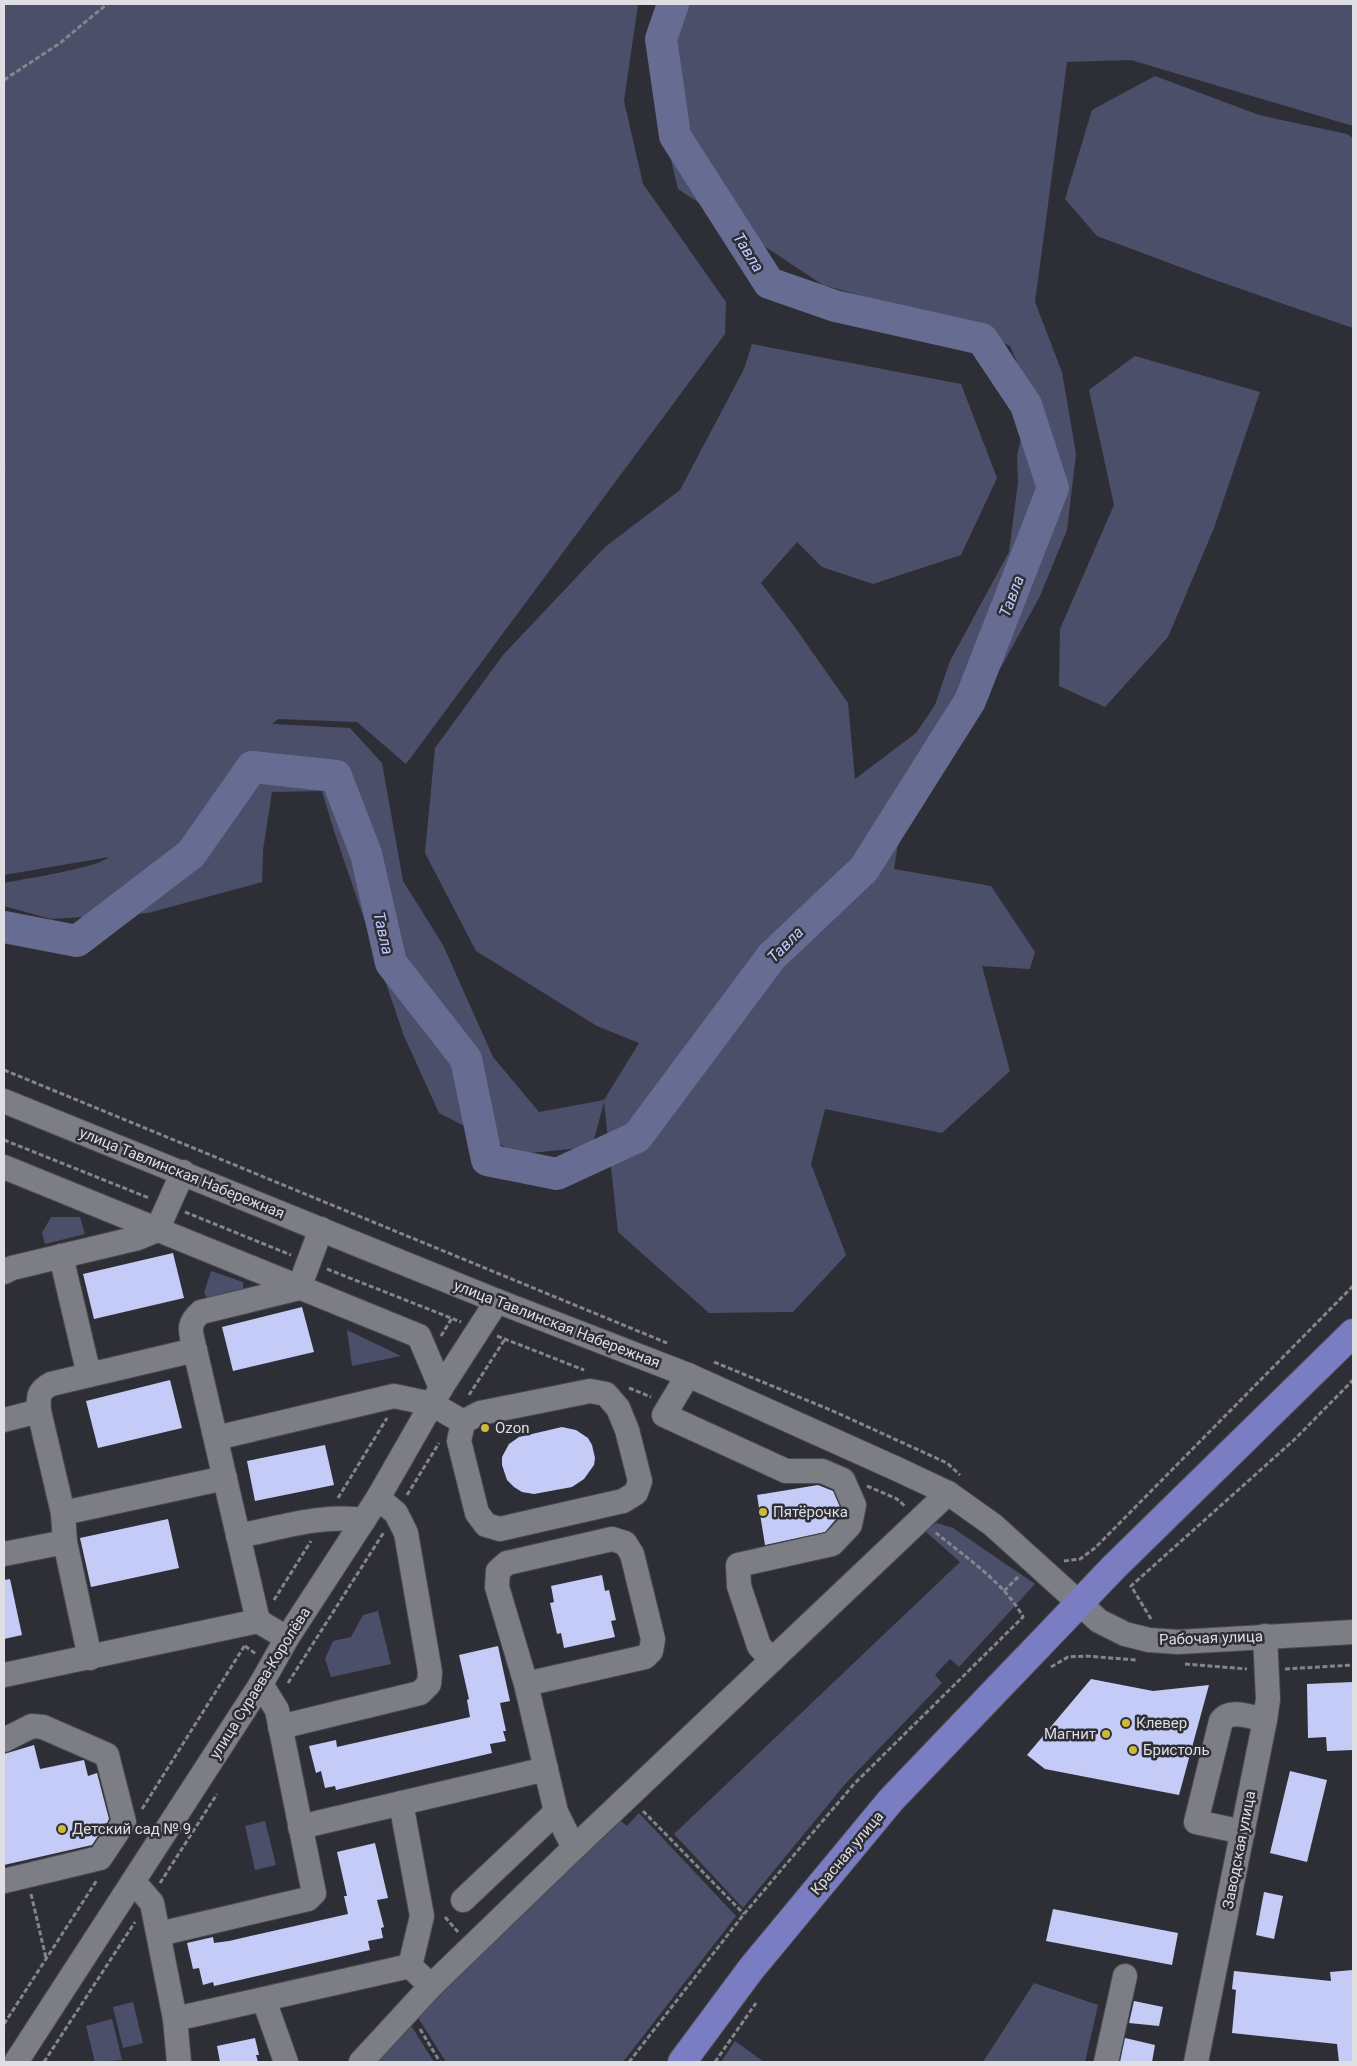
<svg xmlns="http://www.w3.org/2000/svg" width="1357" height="2066" font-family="Roboto,sans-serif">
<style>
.green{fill:#4c4f69}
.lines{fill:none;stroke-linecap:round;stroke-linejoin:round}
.river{stroke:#676c93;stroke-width:32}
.building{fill:#c5cbf7}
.minor-casing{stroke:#4a4b50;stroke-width:26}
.major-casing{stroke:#4a4b50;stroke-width:30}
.path{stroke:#84858b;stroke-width:3;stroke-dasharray:5 2.5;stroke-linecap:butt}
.minor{stroke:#7d7e85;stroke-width:24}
.major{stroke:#7b7dc2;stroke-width:28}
.poi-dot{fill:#ceb837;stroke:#2e2f36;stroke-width:2}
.labels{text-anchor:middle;stroke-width:5;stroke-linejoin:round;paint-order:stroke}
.street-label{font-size:15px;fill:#dedee3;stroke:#2e2f36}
.poi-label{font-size:15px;fill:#dedee3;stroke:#2e2f36;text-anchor:start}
.water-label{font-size:16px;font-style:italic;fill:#c3c9fe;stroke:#2e2f36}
</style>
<rect width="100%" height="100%" fill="#2e2f36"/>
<g class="green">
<path d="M4 4H638L624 101 643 184 726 302 725 334 406 764 357 722 278 719 272 724 350 728 382 763 403 881 443 945 493 1057 539 1112 604 1100 639 1043 597 1026 476 951 425 853 435 748 503 655 605 547 680 490 744 369 752 344 961 384 997 478 961 555 873 584 822 567 797 542 761 583 794 626 848 703 855 779 916 733 935 705 950 661 1009 552 1018 482 1017 456 1031 395 1010 346 948 316 877 300 823 285 678 189 655 94 660 4H1353V126L1131 60 1067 62 1035 302 1062 372 1076 454 1067 530 1040 596 1004 662 932 784 908 779 894 869 991 886 1035 952 1030 969 982 966 1010 1071 942 1133 825 1109 811 1164 846 1255 793 1312 709 1313 618 1232 604 1102 592 1147 519 1154 439 1113 404 1036 334 831 322 791 272 792 263 850 262 882 148 913 51 919 4 906V883C23 879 98 868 109 857L4 875Z"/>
<path d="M1155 76 1259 115 1347 134 1353 138V328L1212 279 1097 236 1065 199 1092 110Z"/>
<path d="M1135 356 1260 392 1214 528 1168 637 1105 707 1059 686 1060 629 1114 505 1089 390Z"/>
<path d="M51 1217H80L85 1234 45 1244 42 1233Z"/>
<path d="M211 1271 243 1282V1291L209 1300 204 1293Z"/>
<path d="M347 1330 401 1356 352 1366Z"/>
<path d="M937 1523 953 1528 1035 1584 959 1667 950 1659 935 1675 942 1683 846 1783 743 1908 674 1834 960 1562 924 1530Z"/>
<path d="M378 1611 391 1664 331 1677 325 1659 333 1641 351 1637 363 1615Z"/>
<path d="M639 1813 736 1916 623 2062H446L417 2016 507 1928 621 1821 627 1826Z"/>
<path d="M265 1821 276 1865 255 1870 245 1826Z"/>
<path d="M1034 1983 1098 2005 1085 2062H983Z"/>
<path d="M133 2002 143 2043 123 2048 113 2007Z"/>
<path d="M112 2019 122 2060 95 2062 86 2026Z"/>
<path d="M410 2024 434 2062H374Z"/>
<path d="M735 2041 764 2062H721Z"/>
</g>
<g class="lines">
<path class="river" d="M4 927 77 941 191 854 252 767 336 776 366 854 391 963 466 1059 487 1160 557 1174 637 1137 772 956 864 869 970 701 1053 488 1026 405 982 339 835 306 769 283 675 136 661 39 673 4"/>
</g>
<g class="building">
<path d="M173 1253 184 1298 94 1319 83 1274Z"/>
<path d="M302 1307 314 1352 233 1371 222 1327Z"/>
<path d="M170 1380 182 1428 98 1448 86 1401Z"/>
<path d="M562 1427 576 1430 588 1438 592 1445 595 1458 594 1465 584 1479 572 1487 534 1494 522 1492 514 1487 507 1480 502 1465V1457L509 1444 519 1437Z"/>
<path d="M325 1445 334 1485 255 1501 247 1461Z"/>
<path d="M818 1485 833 1491 840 1507 837 1518 825 1532 765 1545 757 1495Z"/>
<path d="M168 1519 179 1568 91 1587 80 1538Z"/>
<path d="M602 1575 605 1591 609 1590 616 1620 611 1621 615 1637 564 1648 561 1633 557 1634 550 1603 554 1602 551 1586Z"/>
<path d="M10 1579 22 1635 4 1639V1580Z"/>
<path d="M498 1646 510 1701 500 1703 506 1731H503L506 1741 490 1744 492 1753 336 1790 335 1786 325 1788 321 1771 316 1773 309 1746 336 1740 337 1747 470 1717 467 1700 469 1699 459 1655Z"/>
<path d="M1091 1679 1153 1691 1209 1685 1179 1795 1045 1769 1027 1755Z"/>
<path d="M1353 1682V1750L1327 1751 1326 1737 1308 1738 1307 1684Z"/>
<path d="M34 1745 40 1769 84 1760 88 1776 97 1773 109 1819 107 1823 98 1825 100 1833 92 1845 4 1865V1754Z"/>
<path d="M1290 1771 1327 1780 1307 1862 1270 1853Z"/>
<path d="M375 1843 388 1898 377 1900 384 1927 381 1928 383 1938 368 1941 370 1950 214 1986 213 1982 203 1985 199 1968 193 1969 187 1943 213 1937 214 1943 229 1941 348 1914 344 1896H347L337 1852Z"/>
<path d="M1264 1892 1283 1896 1274 1939 1256 1935Z"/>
<path d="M1053 1909 1178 1933 1172 1965 1046 1941Z"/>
<path d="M1353 1970V2062H1339L1337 2044 1232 2033 1236 1990 1232 1989 1234 1971 1331 1981 1330 1972Z"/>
<path d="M1134 2001 1163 2007 1159 2026 1129 2023Z"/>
<path d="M255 2038 259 2055H256L258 2062H220L217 2046Z"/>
<path d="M1125 2038 1155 2045 1152 2062H1120Z"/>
</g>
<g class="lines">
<g class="minor-casing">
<g id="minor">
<path d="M4 1101 497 1301 688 1375 897 1469 948 1493 993 1525 1099 1621 1125 1634 1149 1640 1178 1642 1353 1632"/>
<path d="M4 1167 419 1336 441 1388"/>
<path d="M61 1256 89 1375"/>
<path d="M4 1272 12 1268 138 1238 157 1230 183 1172"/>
<path d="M195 1350C191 1332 186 1325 201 1312L299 1288 321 1229"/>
<path d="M688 1375 664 1415 786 1471H822L843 1480 854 1505 850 1525 832 1544 738 1565 739 1586 759 1646 772 1660"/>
<path d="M39 1411C38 1397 38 1391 51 1384L195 1350 258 1621"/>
<path d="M4 1420 39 1411 63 1513 65 1542 90 1658"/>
<path d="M216 1438 394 1396 432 1404 463 1422 459 1441 477 1513 486 1525 500 1529 623 1501 636 1493 640 1481 627 1430 618 1408 606 1394 590 1391 480 1413 463 1422"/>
<path d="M63 1513 225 1478"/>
<path d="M238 1536C280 1528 321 1514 364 1520"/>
<path d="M4 1554 65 1542"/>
<path d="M4 1675 258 1621 287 1638"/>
<path d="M526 1684 645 1657 651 1651 653 1639 632 1554 625 1543 612 1539 507 1563 498 1571 497 1587 526 1684 556 1812 569 1838 576 1846"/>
<path d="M280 1727 420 1693 429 1684 430 1672 406 1533 396 1513 378 1498"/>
<path d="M4 1740 32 1726 43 1727 107 1755 124 1822 100 1858 4 1881"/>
<path d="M401 1803 422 1916 410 1966"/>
<path d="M300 1827 546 1769"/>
<path d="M1243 1832 1196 1822 1221 1721C1230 1708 1251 1717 1265 1720"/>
<path d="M134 1882 152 1903 175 2019 179 2062"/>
<path d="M463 1900 556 1812"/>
<path d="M159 1934 308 1899 314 1893 277 1710 261 1684"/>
<path d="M264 2000 286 2062"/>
<path d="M175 2019 410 1966 431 1986"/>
<path d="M16 2062 261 1684 287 1638 378 1498 441 1388 497 1301"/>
<path d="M361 2062 431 1986 576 1846 948 1493"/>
<path d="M1106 2062 1125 1976"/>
<path d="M1196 2062 1265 1720 1268 1699 1265 1636"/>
</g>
</g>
<g class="major-casing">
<path id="major" d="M682 2062 751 1969 891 1800 1114 1567 1353 1333"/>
</g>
<g class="path">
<path d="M4 80 60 43 107 4"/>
<path d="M4 468V467"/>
<path d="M4 1070 667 1343"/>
<path d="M4 1140 149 1198"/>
<path d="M185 1212 291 1255"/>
<path d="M327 1269 461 1322"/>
<path d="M441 1336 452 1318"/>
<path d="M497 1336 584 1370"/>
<path d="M714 1362 833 1411 947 1463 960 1475"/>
<path d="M629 1388 651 1397"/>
<path d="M469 1395 505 1339"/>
<path d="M867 1486 897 1499 906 1507"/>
<path d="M407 1495 439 1443"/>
<path d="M338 1498 387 1418"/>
<path d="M1064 1561 1080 1559 1095 1548 1353 1286"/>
<path d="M1004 1591 1020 1575"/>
<path d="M274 1600 311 1541"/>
<path d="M1151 1619 1131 1586 1295 1439 1353 1380"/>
<path d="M245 1646 256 1654"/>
<path d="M1185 1664 1247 1669"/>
<path d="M1051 1667 1068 1657 1086 1656 1137 1660"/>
<path d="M1285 1669 1353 1665"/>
<path d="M288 1683 384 1532"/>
<path d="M142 1809 245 1645"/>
<path d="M643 1811 744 1914"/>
<path d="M160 1883 217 1794"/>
<path d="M31 1894 46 1958"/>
<path d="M445 1917 458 1932"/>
<path d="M4 2024 97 1880"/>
<path d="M420 2029 440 2062"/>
<path d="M44 2062 135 1922"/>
<path d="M629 2062 744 1914 854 1784 1023 1617C1005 1583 965 1557 935 1532"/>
<path d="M715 2062 756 2003"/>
</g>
<use href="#minor" class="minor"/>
<use href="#major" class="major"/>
</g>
<g class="poi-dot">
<circle cx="485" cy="1428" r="5"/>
<circle cx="763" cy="1512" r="5"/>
<circle cx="1126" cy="1723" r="5"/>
<circle cx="1106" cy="1734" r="5"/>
<circle cx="1133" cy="1750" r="5"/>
<circle cx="62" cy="1829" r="5"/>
</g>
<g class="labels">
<g class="street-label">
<text transform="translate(182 1173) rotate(22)" y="5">улица Тавлинская Набережная</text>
<text transform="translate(557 1324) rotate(21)" y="5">улица Тавлинская Набережная</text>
<text transform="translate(1211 1638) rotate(-2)" y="5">Рабочая улица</text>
<text transform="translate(260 1683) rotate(-58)" y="5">улица Сураева-Королёва</text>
<text transform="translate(1239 1850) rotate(-79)" y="5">Заводская улица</text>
<text transform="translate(847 1853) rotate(-50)" y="5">Красная улица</text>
</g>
<g class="poi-label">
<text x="495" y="1433">Ozon</text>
<text x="773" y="1517">Пятёрочка</text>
<text x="1136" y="1728">Клевер</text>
<text x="1096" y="1739" text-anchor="end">Магнит</text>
<text x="1143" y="1755">Бристоль</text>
<text x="72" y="1834">Детский сад № 9</text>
</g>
<g class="water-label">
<text transform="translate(749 252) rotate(58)" y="6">Тавла</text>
<text transform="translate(1011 596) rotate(-69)" y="6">Тавла</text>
<text transform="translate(384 933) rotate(77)" y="6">Тавла</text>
<text transform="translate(785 944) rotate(-45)" y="6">Тавла</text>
</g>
</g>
<rect width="1357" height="2066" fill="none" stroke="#dedee3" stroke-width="10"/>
</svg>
